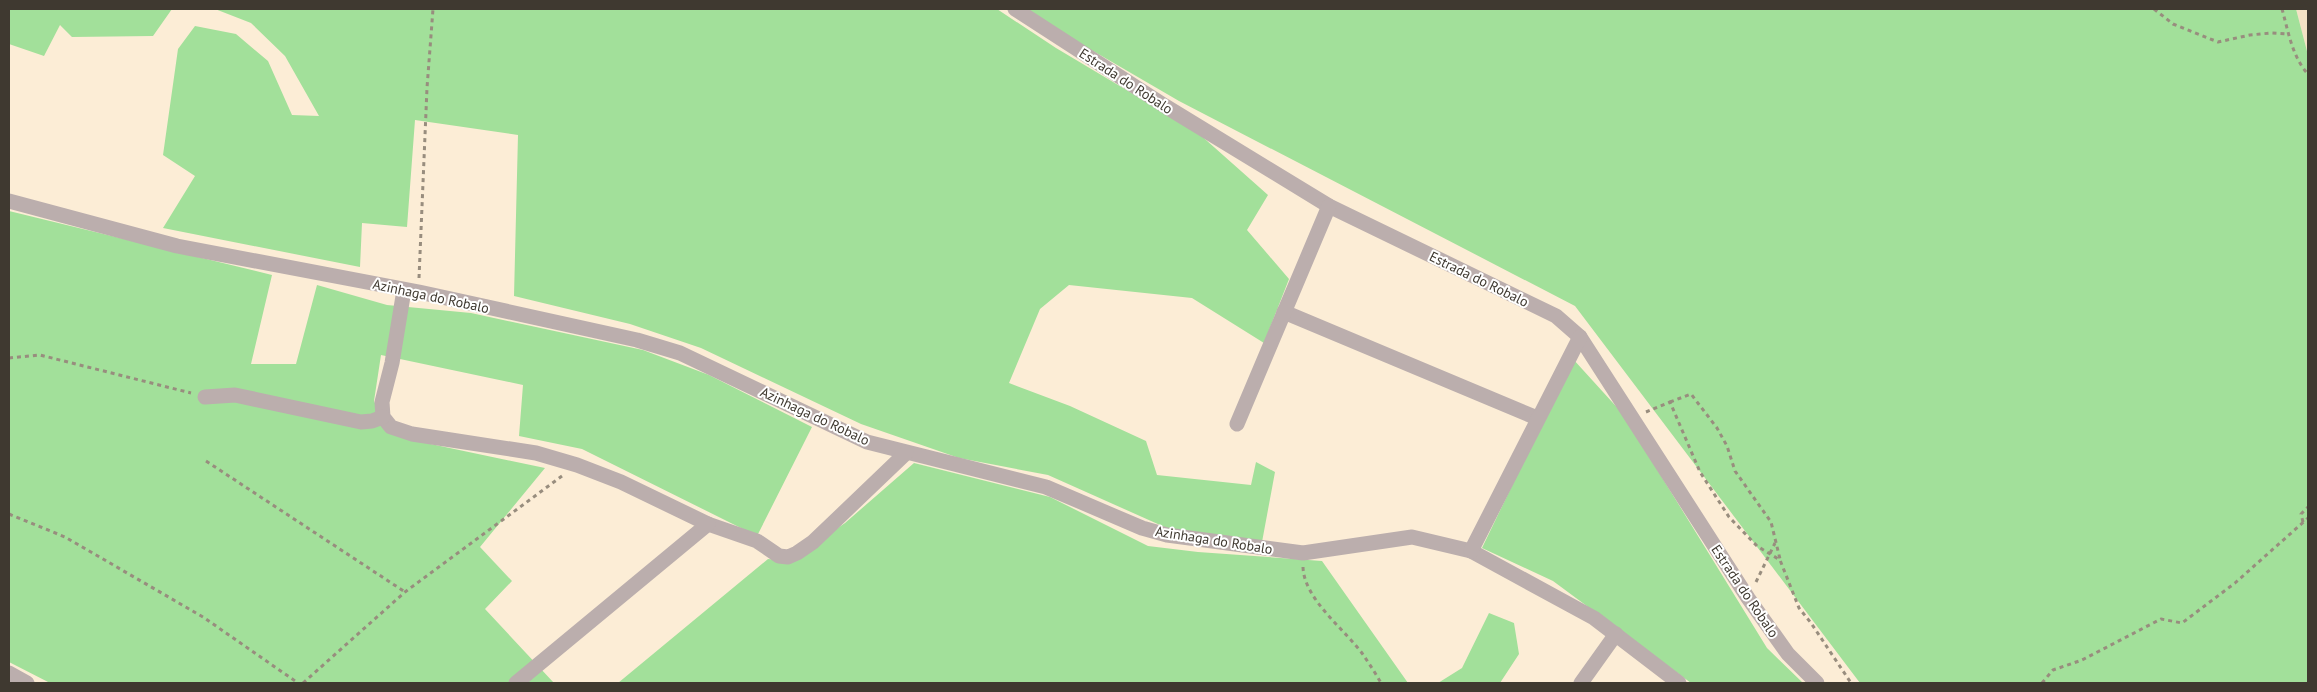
<svg xmlns="http://www.w3.org/2000/svg" width="2317" height="692" font-family="'PT Sans',sans-serif">
<style>
.built{fill:#f4e2c5}
.green{fill:#a2e09a}
.lines{fill:none;stroke-linecap:round;stroke-linejoin:round}
.path{stroke:#988d7e;stroke-width:3;stroke-dasharray:4 4;stroke-linecap:butt}
.minor{stroke:#bbaead;stroke-width:15}
.labels{text-anchor:middle;stroke-width:4;stroke-linejoin:round;paint-order:stroke}
.street-label{font-size:14px;fill:#3f3930;stroke:#fff}
</style>
<rect width="100%" height="100%" fill="#fcedd6"/>
<path class="built" d="M2296 9H2308V55Z"/>
<g class="green">
<path d="M9 9H172L153 36 72 37 60 25 44 56 9 44Z"/>
<path d="M215 9H997L1056 48 1197 132 1268 195 1247 230 1289 279 1264 343 1192 298 1069 285 1040 309 1009 383 1070 406 1146 441 1157 475 1251 485 1256 462 1275 472 1262 542 1169 529 1048 475 959 458 861 424 701 348 630 324 514 296 518 135 415 120 407 227 362 223 360 267 163 228 195 176 163 155 178 49 195 26 236 34 268 61 292 115 319 116 285 56 251 23Z"/>
<path d="M1021 9H2296L2308 55V683H1860L1575 306 1179 101Z"/>
<path d="M9 211 272 275 251 364H296L317 285 387 305 471 313 643 350 709 375 812 427 757 536 582 449 519 436 523 385 381 355 374 401 385 425 426 443 545 468 480 547 512 581 485 609 554 683H50L9 662Z"/>
<path d="M1573 359 1623 414 1767 648 1803 683H1691L1553 581 1482 548Z"/>
<path d="M914 463 1050 497 1148 546 1198 552 1322 561 1408 683H618L768 559 790 561 845 523Z"/>
<path d="M1489 613 1514 623 1519 654 1500 683H1438L1462 668Z"/>
</g>
<g class="lines">
<g class="path">
<path d="M2154 9 2173 24 2218 42 2250 35 2271 33 2288 34"/>
<path d="M2282 9C2288 30 2292 57 2308 74"/>
<path d="M419 278 427 88 433 9"/>
<path d="M9 358 40 355 191 393"/>
<path d="M1670 402 1691 394 1717 428 1727 446 1735 471 1771 522 1780 559"/>
<path d="M1646 412 1670 402 1700 472 1729 517 1757 546 1780 560 1799 608 1811 623 1851 683"/>
<path d="M206 461 405 592"/>
<path d="M9 514 65 537 203 617 298 683"/>
<path d="M2303 522 2301 514 2308 507"/>
<path d="M1303 567C1304 600 1346 630 1364 656 1370 665 1376 674 1381 683"/>
<path d="M1756 582 1775 543"/>
<path d="M303 683 405 592 562 476"/>
<path d="M2042 683 2053 670 2082 660 2161 619 2182 623 2235 583 2308 518"/>
</g>
<g class="minor">
<path d="M1015 9 1165 106 1329 206 1556 316 1580 337 1748 598 1788 654 1817 683"/>
<path d="M9 201 177 246 419 292 637 340 680 353 867 442 1046 487 1142 528 1167 535 1303 553 1412 537 1471 551 1594 618 1679 683"/>
<path d="M404 290 392 363 382 402 383 417 391 427 412 434 536 453 577 465 621 482 708 524 757 541 779 556 788 557 797 553 813 542 906 453"/>
<path d="M1284 312 1537 418"/>
<path d="M205 397 235 395 361 422 372 421 383 417"/>
<path d="M1237 424 1329 206"/>
<path d="M1471 551 1580 337"/>
<path d="M9 673 27 683"/>
<path d="M516 683 708 524"/>
<path d="M1581 683 1616 634"/>
</g>
</g>
<g class="labels">
<g class="street-label">
<text transform="translate(1126 81) rotate(33)" y="5">Estrada do Robalo</text>
<text transform="translate(1479 279) rotate(26)" y="5">Estrada do Robalo</text>
<text transform="translate(431 296) rotate(12)" y="5">Azinhaga do Robalo</text>
<text transform="translate(815 416) rotate(25)" y="5">Azinhaga do Robalo</text>
<text transform="translate(1214 540) rotate(9)" y="5">Azinhaga do Robalo</text>
<text transform="translate(1745 591) rotate(56)" y="5">Estrada do Robalo</text>
</g>
</g>
<rect width="2317" height="692" fill="none" stroke="#3f3930" stroke-width="20"/>
</svg>
